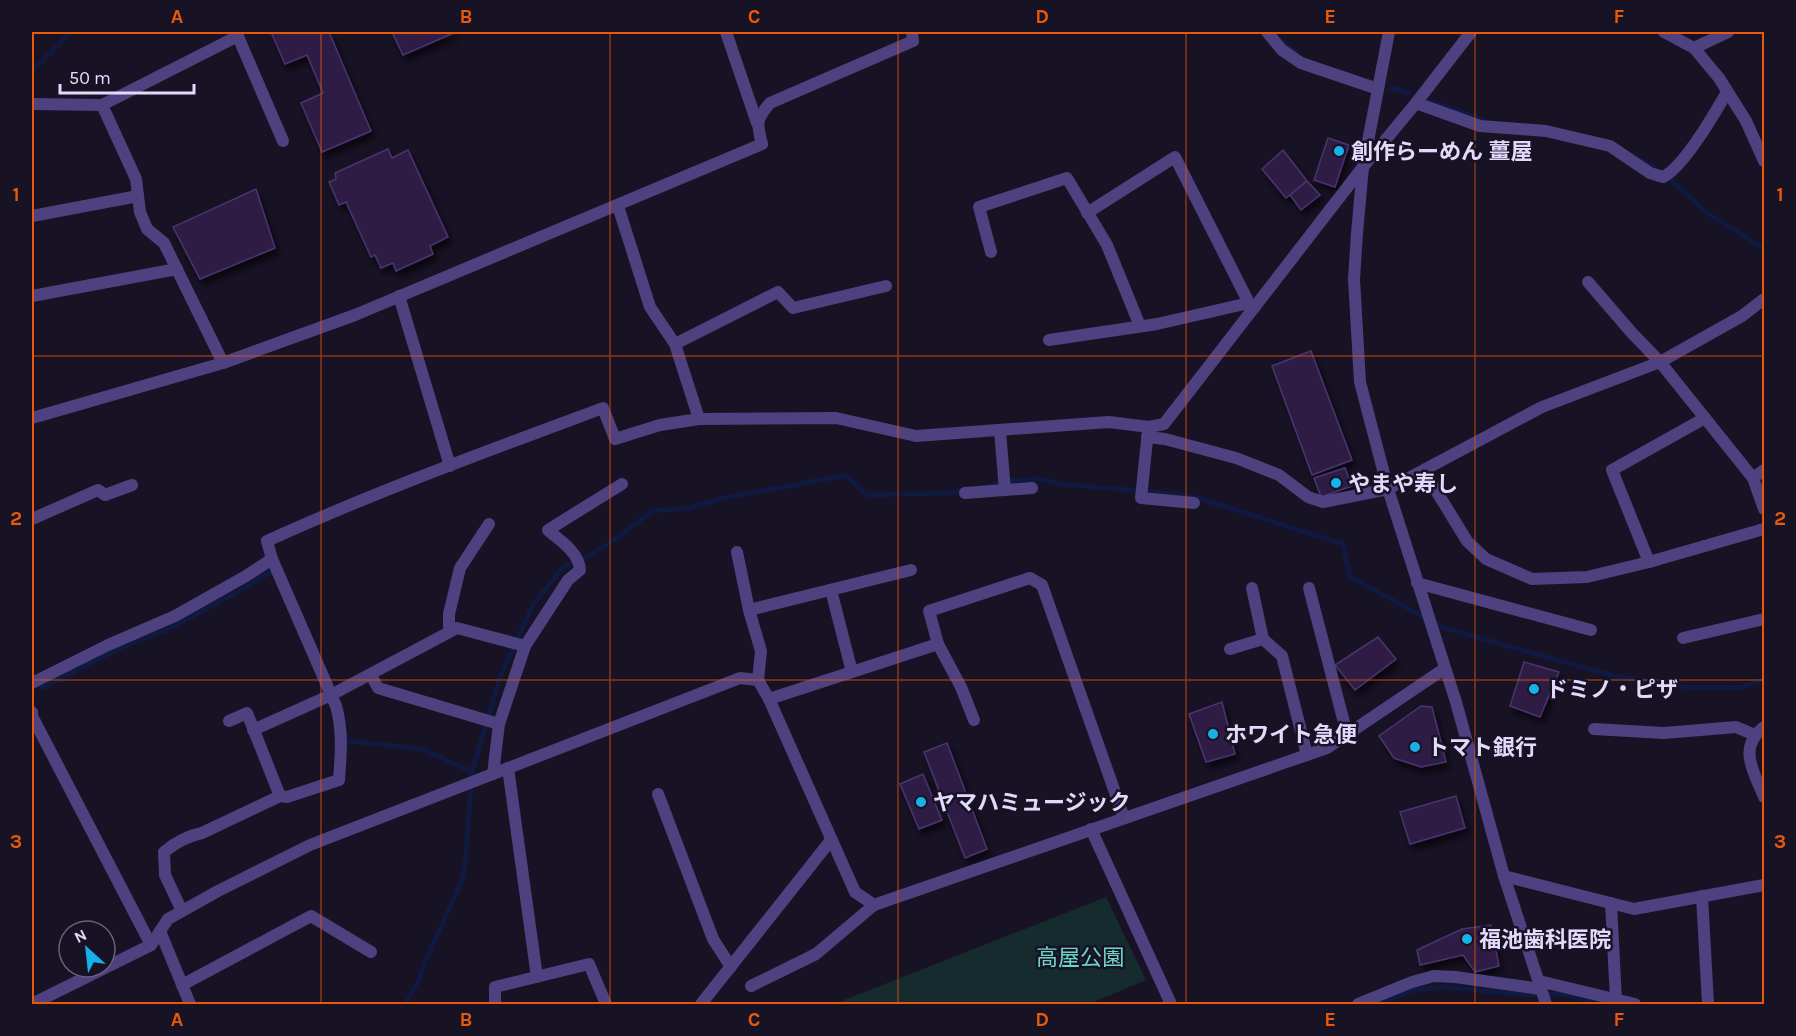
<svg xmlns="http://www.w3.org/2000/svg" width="1796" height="1036" font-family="Karla,'Noto Sans JP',sans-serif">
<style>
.green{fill:#152b2e}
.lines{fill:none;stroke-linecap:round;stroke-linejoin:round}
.stream{stroke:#101940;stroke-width:5}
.building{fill:#2d1f44;stroke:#49346e;stroke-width:1.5;filter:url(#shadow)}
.minor{stroke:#4e417f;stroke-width:12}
.tertiary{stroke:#4e417f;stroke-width:12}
.grid{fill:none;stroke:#e8590c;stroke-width:1.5;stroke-opacity:0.55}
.poi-dot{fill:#18b0e8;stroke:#181225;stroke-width:2}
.labels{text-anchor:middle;stroke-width:5;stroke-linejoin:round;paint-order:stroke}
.poi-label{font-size:22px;font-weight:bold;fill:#e3d9fb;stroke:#181225;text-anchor:start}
.park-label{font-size:22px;fill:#6cd5cc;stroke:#181225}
.neatline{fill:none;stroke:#e8590c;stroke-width:2}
.grid-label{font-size:20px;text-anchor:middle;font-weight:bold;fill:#e8590c}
</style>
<defs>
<filter id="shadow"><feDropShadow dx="3.5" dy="6" stdDeviation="3" flood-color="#0009"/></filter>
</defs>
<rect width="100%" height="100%" fill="#181225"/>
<path class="green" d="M1106 897 1146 980 1089 1004H834Z"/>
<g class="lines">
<g class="stream">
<path d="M1280 40 1296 53"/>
<path d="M32 71 71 32"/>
<path d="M1391 88 1409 93"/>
<path d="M1431 101 1489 122"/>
<path d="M1641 160 1659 171"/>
<path d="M1666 176 1706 212 1764 249"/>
<path d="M984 487 1015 480 1041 479 1060 484 1154 492 1198 498 1343 544 1350 577 1444 628 1614 676 1686 687 1739 688 1764 679"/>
<path d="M40 686 42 688 118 649 169 629 241 590 276 569"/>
<path d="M345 735 347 741 422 749 472 772"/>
<path d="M405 1004 419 980 424 964 461 883 465 866 472 772 501 674 533 605 563 567 592 554 620 536 652 511 688 508 724 498 842 476 848 477 867 495 945 493 966 490"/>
<path d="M1380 1004 1414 990 1443 987 1528 995 1562 994 1602 1004"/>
</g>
</g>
<g class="building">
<path d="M271 32H329L371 131 322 152 301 103 323 93 307 55 285 64Z"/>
<path d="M399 32H456L403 55 393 34Z"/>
<path d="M1328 138 1349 145 1335 187 1314 180Z"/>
<path d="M388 149 392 158 408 150 448 237 430 246 433 254 396 271 393 263 381 268 375 255 371 257 346 202 339 205 329 182 336 179 335 173Z"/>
<path d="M1283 150 1307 181 1286 198 1262 169Z"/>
<path d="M1307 181 1320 195 1301 210 1290 195Z"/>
<path d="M256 189 275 248 200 279 173 227Z"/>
<path d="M1311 351 1352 460 1312 475 1272 366Z"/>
<path d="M1345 468 1352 486 1321 497 1314 478Z"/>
<path d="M1378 637 1396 659 1355 690 1335 665Z"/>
<path d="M1524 662 1559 672 1540 717 1510 706Z"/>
<path d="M1222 702 1235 754 1206 762 1189 714Z"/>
<path d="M1421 706 1432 707 1446 762 1421 767 1394 758 1379 736Z"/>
<path d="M947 743 987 849 965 858 924 752Z"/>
<path d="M923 774 942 820 919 829 900 784Z"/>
<path d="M1456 796 1465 828 1410 844 1400 812Z"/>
<path d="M1491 925 1499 966 1475 972 1463 955 1420 965 1417 950 1462 929Z"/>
</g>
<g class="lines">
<g class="minor">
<path d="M236 32 283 141"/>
<path d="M726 32 757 123"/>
<path d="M1267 32 1282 50 1301 63 1378 89"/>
<path d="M1664 32 1694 48 1719 78 1746 121 1764 161"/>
<path d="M1694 48 1728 32"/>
<path d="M1416 103 1480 126 1546 131 1610 146 1650 173 1663 177C1684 167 1715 113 1727 92"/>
<path d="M32 104 102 105"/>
<path d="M618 206 650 307 675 344 699 419 836 418 916 436 1109 422 1149 427 1164 424 1363 167 1416 103 1471 32"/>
<path d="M1087 213 1175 157 1249 303 1255 307"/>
<path d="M32 216 138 196"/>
<path d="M991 252 979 207 1067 178 1107 245 1140 326"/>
<path d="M1588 282 1631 332 1660 362 1753 478 1764 509"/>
<path d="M32 296 177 269"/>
<path d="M399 296 450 466"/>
<path d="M1049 340 1157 324 1249 303"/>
<path d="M675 344 778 292 793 308 886 286"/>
<path d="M223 363 164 243 147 229 140 212 136 179 102 105 238 36"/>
<path d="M32 418 223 363 355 315 762 144C757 123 755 121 770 103L913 41 912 32"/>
<path d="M1000 431 1005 490"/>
<path d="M1148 431 1141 498 1194 503"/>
<path d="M1147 437 1165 439 1236 458 1279 475 1308 497 1323 502 1388 489 1542 407 1660 362 1742 316 1764 299"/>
<path d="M1424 471 1467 541 1486 559 1532 579 1587 577 1649 562 1764 529"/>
<path d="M1753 478 1764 470"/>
<path d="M965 493 1032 488"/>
<path d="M32 519 98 490 105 495 132 485"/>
<path d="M737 552 749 610 761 651 758 680"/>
<path d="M1649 562 1612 470 1705 418"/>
<path d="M1417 583 1591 630"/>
<path d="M1252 588 1263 639"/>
<path d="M1309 588 1347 734"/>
<path d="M831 590 852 672"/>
<path d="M749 610 911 570"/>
<path d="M449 632V614L460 568 489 524"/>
<path d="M1683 638 1764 619"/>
<path d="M938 644 961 687 974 720"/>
<path d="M1230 649 1263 639 1282 656 1307 755"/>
<path d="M371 675 378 688 499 724"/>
<path d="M32 683 108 645 175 616 246 576 272 559 267 541C377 491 490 450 603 408L615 439 660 425 699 419"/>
<path d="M769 699 938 644 929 611 1030 578 1042 585 1124 818"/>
<path d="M32 712V716L151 945"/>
<path d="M229 721 247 713 280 796"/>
<path d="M1764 727C1737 748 1754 772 1764 797"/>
<path d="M1594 729 1664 733 1736 727 1755 735"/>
<path d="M253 730 331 695 457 628 525 646"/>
<path d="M508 768 537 977"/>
<path d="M493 774 499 724 525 646 568 580 580 570C579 552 560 541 548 530L622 484"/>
<path d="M658 794 713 939 731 967"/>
<path d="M1091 829 1171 1004"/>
<path d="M1504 876 1634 909 1764 885"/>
<path d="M1702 896 1708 1004"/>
<path d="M1611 903 1616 1000"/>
<path d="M182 911 165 875 164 852C176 842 187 836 202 833L280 796 287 797 339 780C341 755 343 730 336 706L272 559"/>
<path d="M160 931 190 1004"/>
<path d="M1539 981 1635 1004"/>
<path d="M182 985 311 916 371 952"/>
<path d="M751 986 816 954 874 905"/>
<path d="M32 1004 151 945 168 919 218 891 310 845 740 678 758 680 769 699 855 892 874 905 1327 748 1444 669"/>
<path d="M495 1004V987L589 964 606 1004"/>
<path d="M701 1004 831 840"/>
<path d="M1358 1004 1412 982 1434 976 1455 977 1541 989"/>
</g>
<path class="tertiary" d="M1389 32 1363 167 1357 233 1354 279 1360 382 1388 489 1456 702 1504 876 1546 1004"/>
</g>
<path class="grid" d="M321 32V1004M610 32V1004M898 32V1004M1186 32V1004M1475 32V1004M32 356H1764M32 680H1764"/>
<g class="poi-dot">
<circle cx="1339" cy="151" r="6"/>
<circle cx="1336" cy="483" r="6"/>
<circle cx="1534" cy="689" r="6"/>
<circle cx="1213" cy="734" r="6"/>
<circle cx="1415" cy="747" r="6"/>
<circle cx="921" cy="802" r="6"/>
<circle cx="1467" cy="939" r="6"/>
</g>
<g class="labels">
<g class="poi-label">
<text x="1351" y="159">創作らーめん 薑屋</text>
<text x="1348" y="491">やまや寿し</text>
<text x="1546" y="697">ドミノ・ピザ</text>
<text x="1225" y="742">ホワイト急便</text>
<text x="1427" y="755">トマト銀行</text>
<text x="933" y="810">ヤマハミュージック</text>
<text x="1479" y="947">福池歯科医院</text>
</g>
<g class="park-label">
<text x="1080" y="965">高屋公園</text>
</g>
</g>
<rect width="1796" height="1036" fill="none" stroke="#181225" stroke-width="66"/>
<g transform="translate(87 949) rotate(333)"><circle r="28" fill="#181225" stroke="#69627b" stroke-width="1.5"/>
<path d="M0-4.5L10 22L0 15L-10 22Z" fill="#18b0e8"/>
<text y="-9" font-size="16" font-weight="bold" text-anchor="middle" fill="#e3d9fb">N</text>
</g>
<path d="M60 84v9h134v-9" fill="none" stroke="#e3d9fb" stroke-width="3"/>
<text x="69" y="84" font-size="18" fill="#e3d9fb" stroke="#181225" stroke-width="4.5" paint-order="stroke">50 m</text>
<rect x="33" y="33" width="1730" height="970" class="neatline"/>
<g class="grid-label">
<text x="177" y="23">A</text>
<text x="466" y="23">B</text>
<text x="754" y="23">C</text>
<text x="1042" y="23">D</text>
<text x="1330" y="23">E</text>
<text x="1619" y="23">F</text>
<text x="16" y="201">1</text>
<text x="1780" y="201">1</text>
<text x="16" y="525">2</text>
<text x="1780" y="525">2</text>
<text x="16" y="848">3</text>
<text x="1780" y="848">3</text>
<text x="177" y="1026">A</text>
<text x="466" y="1026">B</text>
<text x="754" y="1026">C</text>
<text x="1042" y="1026">D</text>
<text x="1330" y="1026">E</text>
<text x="1619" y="1026">F</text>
</g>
</svg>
